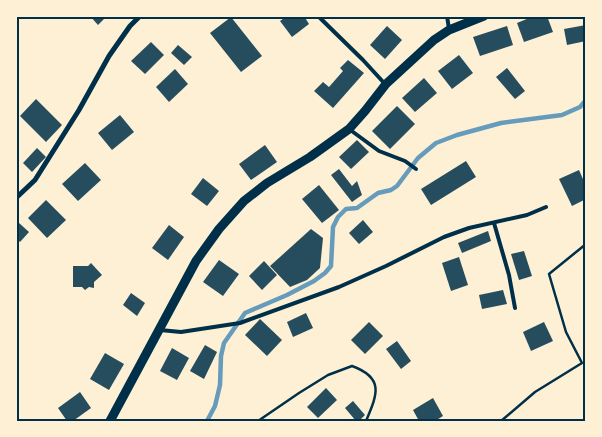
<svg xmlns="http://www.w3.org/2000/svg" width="602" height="437" font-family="Helvetica,sans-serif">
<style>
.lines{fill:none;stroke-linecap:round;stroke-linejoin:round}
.stream{stroke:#669bbc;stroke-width:4.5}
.building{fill:#264d5e}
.path{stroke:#003049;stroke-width:2.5}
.service{stroke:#003049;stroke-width:4}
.minor{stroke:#003049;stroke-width:5}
.tertiary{stroke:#003049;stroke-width:9}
.neatline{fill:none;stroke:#003049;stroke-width:2}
</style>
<rect width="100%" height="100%" fill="#fdf0d5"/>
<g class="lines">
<path class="stream" d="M207 421 215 406 220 385 221 356 224 343 245 313 287 295 314 281 325 273 331 266 333 227 338 217 346 209 357 208 378 193 391 190 397 186 418 158 436 143 457 135 501 123 562 115 580 107 586 100"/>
</g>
<g class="building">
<path d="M90 16H107L98 25Z"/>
<path d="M287 16H304L309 24 292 37 280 21Z"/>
<path d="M534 16H547L553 32 524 42 517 23Z"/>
<path d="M231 17 262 56 241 72 210 33Z"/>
<path d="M586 25V41L567 45 564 29Z"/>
<path d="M387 26 402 40 385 59 370 45Z"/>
<path d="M507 26 513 45 480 56 473 37Z"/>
<path d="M151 42 164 55 145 74 131 61Z"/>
<path d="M178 45 192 57 184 65 171 53Z"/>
<path d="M459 55 473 73 452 89 438 71Z"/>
<path d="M348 60 364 73 333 108 314 91 323 82 329 87 343 71 340 68Z"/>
<path d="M507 68 525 91 515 99 496 77Z"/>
<path d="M175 69 188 84 169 102 156 87Z"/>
<path d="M424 78 437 93 415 112 402 98Z"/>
<path d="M36 99 62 125 46 142 20 116Z"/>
<path d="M397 106 415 124 390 149 372 131Z"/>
<path d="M120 115 134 132 112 150 98 133Z"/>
<path d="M357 140 369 152 351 169 339 157Z"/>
<path d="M265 145 277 162 251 180 239 164Z"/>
<path d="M37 148 46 157 32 172 23 163Z"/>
<path d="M466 161 476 177 431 205 421 189Z"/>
<path d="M85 163 101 180 78 201 62 184Z"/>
<path d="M339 169 352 186 357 181 362 195 352 202 331 175Z"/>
<path d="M579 170 586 186V199L572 206 559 179Z"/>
<path d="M203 178 219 191 207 206 191 194Z"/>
<path d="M319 185 339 210 322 223 302 199Z"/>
<path d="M46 200 66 220 47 238 28 218Z"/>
<path d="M363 220 373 232 359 244 349 233Z"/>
<path d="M19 223 29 232 20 242 16 238V226Z"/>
<path d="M169 225 184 237 168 260 152 248Z"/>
<path d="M311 229 323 238 320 268 307 280 290 287 270 266Z"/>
<path d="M488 231 491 241 462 253 458 243Z"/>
<path d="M524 251 532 276 519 280 511 254Z"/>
<path d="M459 257 468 285 451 291 442 263Z"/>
<path d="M219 260 239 274 223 296 203 282Z"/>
<path d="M264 261 277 275 262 290 249 276Z"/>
<path d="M91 263 102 275 94 282V288L89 287 85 290 82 287H73V266H88Z"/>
<path d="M503 290 507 304 482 309 479 295Z"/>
<path d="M131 293 145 303 137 316 123 305Z"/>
<path d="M306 313 313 328 293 337 287 322Z"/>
<path d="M260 319 282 340 267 356 245 335Z"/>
<path d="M369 322 383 336 365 354 351 340Z"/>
<path d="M544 322 553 341 531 351 523 332Z"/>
<path d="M397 341 411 361 401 369 386 349Z"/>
<path d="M205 345 217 352 204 379 190 371Z"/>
<path d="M172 348 189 358 177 380 160 371Z"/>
<path d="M105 353 124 364 109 390 90 379Z"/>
<path d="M326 388 337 400 318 418 307 407Z"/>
<path d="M80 392 91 408 73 421H67L58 408Z"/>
<path d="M433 398 443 416 435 421H419L413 410Z"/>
<path d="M353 401 365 415 359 421H356L345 408Z"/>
</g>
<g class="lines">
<g class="path">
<path d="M258 421 299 393 328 375 352 366C385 378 377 395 366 421"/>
<path d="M501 421 535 392 582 363 566 332 549 274 586 244"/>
</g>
<g class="service">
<path d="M318 16 363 60 385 84"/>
<path d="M447 16 449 29"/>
<path d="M349 129 379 151 405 161 416 169"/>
<path d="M494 223 509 275 515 308"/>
<path d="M160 330 181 332 240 323 339 287 386 266 444 237 469 228 527 215 546 207"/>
</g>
<path class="minor" d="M16 198 35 180 79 110 109 56 130 26 140 16"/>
<path class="tertiary" d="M110 421 196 261 219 229 244 201 267 183 310 157 349 129 365 111 386 84 434 40 449 30 484 16"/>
</g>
<rect width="602" height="437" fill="none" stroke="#fdf0d5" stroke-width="35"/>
<rect x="18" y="18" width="566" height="402" class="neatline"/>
</svg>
